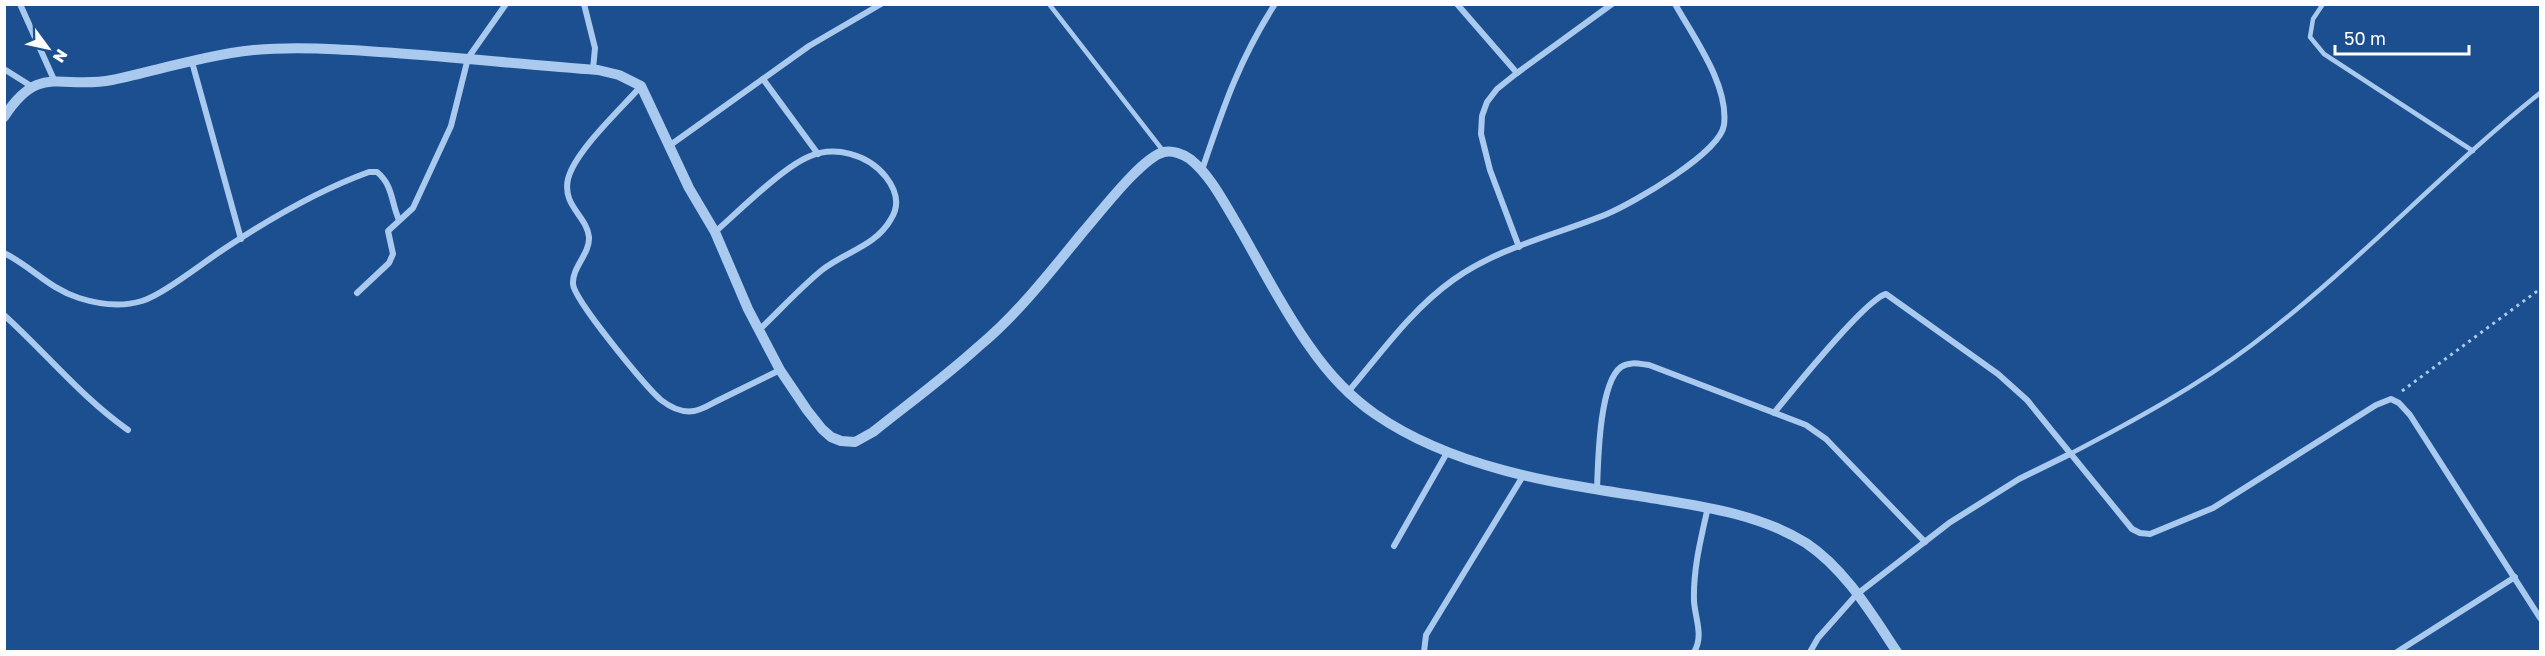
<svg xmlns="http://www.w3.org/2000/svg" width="2545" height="656" font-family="'Golos Text',sans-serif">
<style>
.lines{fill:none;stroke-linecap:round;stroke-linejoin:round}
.path{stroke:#a9c9ee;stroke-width:3;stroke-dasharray:3 4.5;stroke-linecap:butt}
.service{stroke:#a9c9ee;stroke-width:4.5}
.minor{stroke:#a9c9ee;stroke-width:6}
.tertiary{stroke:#a9c9ee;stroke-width:10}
</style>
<rect width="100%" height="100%" fill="#1b4f8f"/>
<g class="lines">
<path class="path" d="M2402 391 2540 289"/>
<g class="service">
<path d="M1049 4 1164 152"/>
<path d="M2323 4 2313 19 2310 37 2324 54 2473 151"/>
<path d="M2070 454C2133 421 2196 387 2253 344 2355 267 2441 172 2540 93"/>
</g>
<g class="minor">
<path d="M20 4 55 82"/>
<path d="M584 4 595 48 593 69"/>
<path d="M1457 4 1517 73"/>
<path d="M192 62 241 239"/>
<path d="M4 69 31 86"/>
<path d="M763 79 818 154"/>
<path d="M641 86C621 109 575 151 568 179 562 206 587 216 589 237 590 254 572 267 573 284 574 300 646 387 661 400 670 407 682 413 694 411 702 410 711 404 719 400 739 390 760 380 780 370"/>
<path d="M669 146 809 46 881 4"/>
<path d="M1202 170C1223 108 1239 60 1275 4"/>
<path d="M715 232C739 211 781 169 808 157 834 145 868 154 886 177 896 190 900 205 891 219 876 246 845 252 822 270 800 288 780 310 759 330"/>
<path d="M1519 247 1490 170 1481 134 1482 116 1487 102 1497 89 1517 73 1612 4"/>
<path d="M4 253C31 266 48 288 79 298 98 304 122 307 142 301 164 294 205 261 227 247 271 218 319 190 369 172H377C393 185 391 202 399 220"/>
<path d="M357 293 389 263 393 254 388 231 413 208 451 126 468 58 506 4"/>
<path d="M4 315C46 353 81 397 128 430"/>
<path d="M1348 392C1381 353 1411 310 1453 280 1499 247 1556 235 1607 214 1633 203 1720 153 1724 125 1729 85 1694 38 1675 4"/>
<path d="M1774 413C1791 392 1866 299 1886 294L1998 374 2027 400 2132 529 2140 533 2150 534 2213 508 2376 405 2391 399 2399 403 2410 415 2540 618"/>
<path d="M1597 490C1598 463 1599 383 1621 367 1629 361 1640 364 1649 365L1806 425 1826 439 1925 542"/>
<path d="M1394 546 1448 451"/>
<path d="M1424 652 1426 635 1523 476"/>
<path d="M1694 652C1704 636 1695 618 1694 601 1693 569 1701 538 1708 507"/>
<path d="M1810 652 1818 638 1857 594 1949 523 2019 479 2070 454"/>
<path d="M2397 652 2515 577"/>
</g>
<path class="tertiary" d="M4 117C40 62 60 90 112 80 159 70 206 55 254 50 301 46 348 50 395 53 463 58 530 65 598 70L619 75 641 86 689 188 715 232 748 309 780 370 807 410 822 429 831 437 841 441 855 442 873 432C908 404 945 377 978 347 1018 314 1050 272 1083 232 1099 214 1142 157 1164 152 1172 150 1183 154 1190 159 1209 174 1222 199 1234 219 1259 261 1281 307 1310 347 1328 373 1349 396 1375 414 1453 468 1553 483 1645 497 1699 506 1758 513 1806 543 1845 569 1871 613 1897 652"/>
</g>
<rect width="2545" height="656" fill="none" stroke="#ffffff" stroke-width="12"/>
<g transform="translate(48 48) rotate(123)" stroke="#1b4f8f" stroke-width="4.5" paint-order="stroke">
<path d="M0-4.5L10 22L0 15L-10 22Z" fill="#ffffff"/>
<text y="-9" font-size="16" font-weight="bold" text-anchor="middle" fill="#ffffff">N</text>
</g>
<path d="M2335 45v9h134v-9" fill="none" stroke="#ffffff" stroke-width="3"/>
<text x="2344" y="45" font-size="18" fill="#ffffff" stroke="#1b4f8f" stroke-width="4.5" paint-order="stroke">50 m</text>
</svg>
